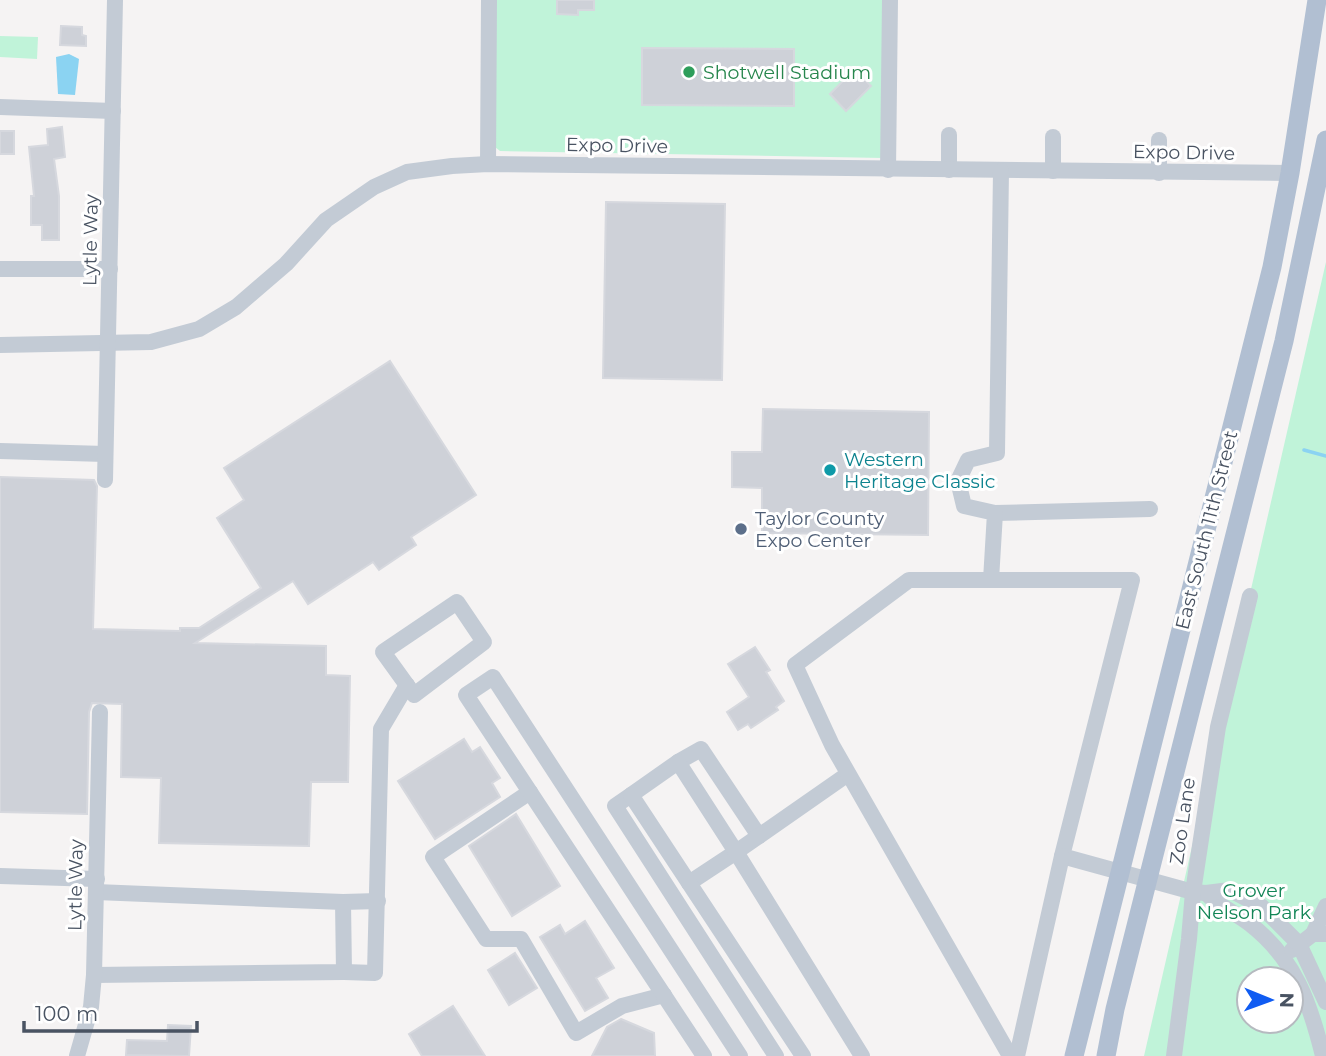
<svg xmlns="http://www.w3.org/2000/svg" width="1326" height="1056" font-family="Montserrat,sans-serif">
<style>
.green{fill:#c0f3d9;fill-rule:evenodd}
.water{fill:#8bd3f2}
.lines{fill:none;stroke-linecap:round;stroke-linejoin:round}
.stream{stroke:#8bd3f2;stroke-width:3.5}
.building{fill:#ced1d8;stroke:#d6d8de;stroke-width:2}
.minor{stroke:#c3cbd5;stroke-width:16}
.major{stroke:#b1bfd2;stroke-width:19}
.leisure-dot{fill:#2e9e5b;stroke:#fff;stroke-width:2.5}
.culture-dot{fill:#0f9aa8;stroke:#fff;stroke-width:2.5}
.service-dot{fill:#5c6f8a;stroke:#fff;stroke-width:2.5}
.labels{text-anchor:middle;stroke-width:6;stroke-linejoin:round;paint-order:stroke}
.leisure-label{font-size:19px;fill:#27864d;stroke:#fff;text-anchor:start}
.street-label{font-size:19px;fill:#495362;stroke:#fff}
.culture-label{font-size:19px;fill:#0d838f;stroke:#fff;text-anchor:start}
.service-label{font-size:19px;fill:#4e5e75;stroke:#fff;text-anchor:start}
.park-label{font-size:19px;fill:#128556;stroke:#fff}
</style>
<rect width="100%" height="100%" fill="#f5f3f3"/>
<g class="green">
<path d="M496 0H885L883 158 500 151 495 147Z"/>
<path d="M0 36 38 37 37 59 0 57Z"/>
<path d="M1326 262V1056H1144ZM1249 979H1291V1021H1249Z"/>
</g>
<path class="water" d="M69 54 79 59 75 95 58 94 56 57Z"/>
<g class="lines">
<path class="stream" d="M1304 450 1326 456"/>
</g>
<g class="building">
<path d="M557 0H594V10H578V15L557 14Z"/>
<path d="M61 26 82 27V35L86 36V46L60 45Z"/>
<path d="M642 48 794 49V106L642 105Z"/>
<path d="M855 69 871 86 846 111 830 94Z"/>
<path d="M62 127 65 157 54 159 59 196V240H42V225H31V196H34L29 147 48 145 47 129Z"/>
<rect x="0" y="131" width="14" height="23"/>
<path d="M606 202 725 204 722 380 603 378Z"/>
<path d="M390 361 476 495 411 537 416 545 379 570 373 562 308 604 293 581 195 643 326 646V675L350 676 348 782H311L309 846 159 843 161 778 121 777 122 704 92 703 89 712 87 814 0 812V477L94 480 97 486 93 629 180 631V628H199L261 588 217 518 244 500 224 468Z"/>
<path d="M763 409 929 412 928 535 762 533V488L732 487V452H762Z"/>
<path d="M755 647 770 670 766 672 784 701 776 707 778 710 751 728 748 724 738 730 727 712 749 697 728 664Z"/>
<path d="M464 739 472 752 480 747 500 778 492 783 500 797 435 839 398 781Z"/>
<path d="M516 814 560 886 512 916 469 846Z"/>
<path d="M585 921 614 968 596 978 608 998 585 1011 540 937 560 925 565 934Z"/>
<path d="M515 953 537 988 509 1005 488 970Z"/>
<path d="M453 1006 485 1056H422L409 1034Z"/>
<path d="M621 1019 654 1033 655 1056H592L607 1027Z"/>
<path d="M168 1025 191 1026 189 1056 126 1055 127 1040 167 1041Z"/>
</g>
<g class="lines">
<g class="minor">
<path d="M0 107 113 111"/>
<path d="M1053 137V171"/>
<path d="M488 164 489 0"/>
<path d="M888 170 890 0"/>
<path d="M949 170V135"/>
<path d="M1159 173V140"/>
<path d="M0 269H110"/>
<path d="M0 345 151 342 199 329 236 307 286 264 326 220 374 187 407 172 452 166 488 164 1290 173"/>
<path d="M0 451 105 454"/>
<path d="M105 480 115 0"/>
<path d="M995 513 1150 509"/>
<path d="M991 580 995 513 964 506 958 481 968 460 997 453 1001 171"/>
<path d="M457 602 484 642 414 695 383 652Z"/>
<path d="M678 762 701 749 759 836"/>
<path d="M530 792 433 857 486 939H521L576 1033 622 1006 664 995"/>
<path d="M631 795 615 806 776 1056"/>
<path d="M0 876 97 879"/>
<path d="M689 883 736 852 862 1056"/>
<path d="M1206 893C1219 907 1235 912 1250 924 1295 959 1310 1003 1323 1056"/>
<path d="M343 902 378 901"/>
<path d="M1313 934 1326 906"/>
<path d="M1292 950 1313 934H1326"/>
<path d="M344 972 375 973 381 729 407 685"/>
<path d="M94 975 344 972 343 902 96 892"/>
<path d="M77 1056 91 1007 94 975 100 712"/>
<path d="M704 1056 466 695 493 677 740 1056"/>
<path d="M803 1056 631 795 678 762 736 852 848 774"/>
<path d="M1010 1056 832 745 795 665 909 580H1132L1062 856 1193 892 1206 893 1230 890 1261 906 1299 944 1326 1002"/>
<path d="M1017 1056 1062 856"/>
<path d="M1174 1056 1189 939 1193 892 1218 727 1250 596"/>
</g>
<g class="major">
<path d="M1074 1056 1272 267 1290 173 1317 0"/>
<path d="M1106 1056 1115 1009 1284 341 1326 140"/>
</g>
</g>
<circle class="leisure-dot" cx="689" cy="72" r="7"/>
<circle class="culture-dot" cx="830" cy="470" r="7"/>
<circle class="service-dot" cx="741" cy="529" r="7"/>
<g class="labels">
<g class="leisure-label">
<text x="703" y="79">Shotwell Stadium</text>
</g>
<g class="street-label">
<text transform="translate(617 145) rotate(1)" y="7">Expo Drive</text>
<text transform="translate(1184 152) rotate(1)" y="7">Expo Drive</text>
<text transform="translate(90 240) rotate(-89)" y="7">Lytle Way</text>
<text transform="translate(1206 530) rotate(-76)" y="7">East South 11th Street</text>
<text transform="translate(1182 821) rotate(-82)" y="7">Zoo Lane</text>
<text transform="translate(75 885) rotate(-89)" y="7">Lytle Way</text>
</g>
<g class="culture-label">
<text x="844" y="466">Western<tspan x="844" dy="22">Heritage Classic</tspan></text>
</g>
<g class="service-label">
<text x="755" y="525">Taylor County<tspan x="755" dy="22">Expo Center</tspan></text>
</g>
<g class="park-label">
<text x="1254" y="897">Grover<tspan x="1254" dy="22">Nelson Park</tspan></text>
</g>
</g>
<g transform="translate(1270 1000) rotate(91)"><circle r="33" fill="#ffffff" stroke="#b6bac0" stroke-width="2"/>
<path d="M0-5L12 26L0 18L-12 26Z" fill="#105cf2"/>
<text y="-10" font-size="19" font-weight="bold" text-anchor="middle" fill="#495362">N</text>
</g>
<path d="M24 1021v10h173v-10" fill="none" stroke="#495362" stroke-width="3.5"/>
<text x="35" y="1021" font-size="21" fill="#495362" stroke="#ffffff" stroke-width="5" paint-order="stroke">100 m</text>
</svg>
